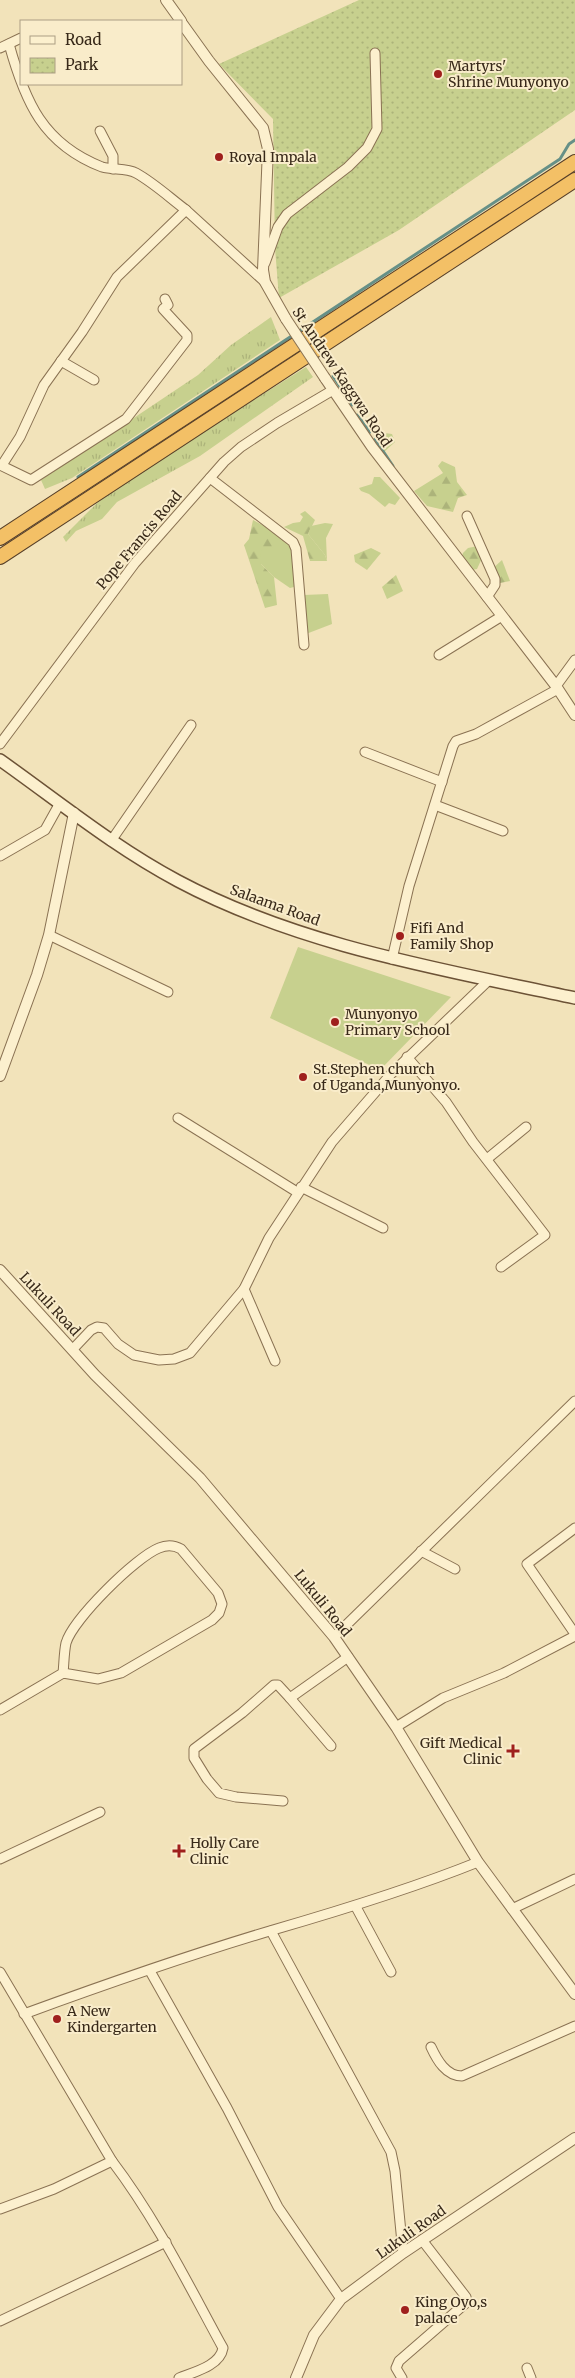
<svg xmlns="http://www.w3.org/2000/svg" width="575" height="2378" font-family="Merriweather,serif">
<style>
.grass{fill:url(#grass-tufts)}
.forest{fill:url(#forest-firs)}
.park{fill:url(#park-dots)}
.garden{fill:#c7d08e}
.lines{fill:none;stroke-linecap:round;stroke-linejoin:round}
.stream{stroke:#669087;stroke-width:3}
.minor-casing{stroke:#8a7253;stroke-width:11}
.tertiary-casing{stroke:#8a7253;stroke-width:12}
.secondary-casing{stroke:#6c5236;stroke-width:14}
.trunk-casing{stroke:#573f28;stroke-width:16}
.minor{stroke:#fcf0ce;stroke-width:9}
.tertiary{stroke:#fcf0ce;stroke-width:10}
.secondary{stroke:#fcf0ce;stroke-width:11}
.trunk{stroke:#f3c066;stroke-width:14}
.tertiary-bridge-casing{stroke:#8a7253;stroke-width:12;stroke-linecap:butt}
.tertiary-bridge{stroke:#fcf0ce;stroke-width:10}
.poi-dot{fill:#9f201d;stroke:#f9ecca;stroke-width:2}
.labels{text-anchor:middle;stroke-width:4;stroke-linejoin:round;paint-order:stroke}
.poi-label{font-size:14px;fill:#382919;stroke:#f9ecca;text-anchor:start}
.street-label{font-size:14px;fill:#382919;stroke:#f9ecca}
</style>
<defs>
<pattern id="grass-tufts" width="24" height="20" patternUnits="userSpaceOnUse" patternTransform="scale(1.25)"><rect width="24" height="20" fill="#c7d08e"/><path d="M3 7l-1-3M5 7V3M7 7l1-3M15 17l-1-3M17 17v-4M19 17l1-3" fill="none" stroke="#acb37a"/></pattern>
<pattern id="forest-firs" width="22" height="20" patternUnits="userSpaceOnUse" patternTransform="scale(1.25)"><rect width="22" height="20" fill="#c7d08e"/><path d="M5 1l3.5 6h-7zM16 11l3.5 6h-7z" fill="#acb37a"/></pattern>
<pattern id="park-dots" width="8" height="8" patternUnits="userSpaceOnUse" patternTransform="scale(1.25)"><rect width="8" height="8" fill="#c7d08e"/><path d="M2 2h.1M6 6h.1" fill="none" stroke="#acb37a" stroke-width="1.8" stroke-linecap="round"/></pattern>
</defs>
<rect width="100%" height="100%" fill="#f2e3ba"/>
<g class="grass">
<path d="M271 317 280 340 72 478 45 489 41 480 198 375 231 345Z"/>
<path d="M306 367 313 377 200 456 117 502 102 519 76 531 66 542 63 537 97 503 133 476Z"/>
</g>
<g class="forest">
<path d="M381 433 392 434 395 442 384 452 377 438Z"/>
<path d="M442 461 455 467 457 482 467 495 458 498 453 512 427 506 414 491 443 473 438 466Z"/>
<path d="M305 511 315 520 308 534 325 555 327 561H310L303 536 284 527 293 523 300 522 303 517 300 514Z"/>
<path d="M253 520C269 529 278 530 293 542L261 564 274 577 277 605 265 608 244 545 249 539Z"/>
<path d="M478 546 483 556 477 569 467 571 460 563 463 553 468 548Z"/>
<path d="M371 548 381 553 367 570 355 562 354 555Z"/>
<path d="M502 560 510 581 500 583 491 570Z"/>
<path d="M396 575 403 591 387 599 382 587Z"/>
</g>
<path class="park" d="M359 0H575V110L399 230 279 298 275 248 273 119 219 64Z"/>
<g class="garden">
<path d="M374 477H380L400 498 395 505 389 503 385 507 369 494 361 491 359 488 372 484Z"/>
<path d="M325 523 333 524 326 538 327 561 325 555 308 534 311 526Z"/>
<path d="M293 542 298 586 290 588 274 577 261 564 260 551Z"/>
<path d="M328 594 332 624 306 634 304 595Z"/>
<path d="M298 947 451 997 380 1070 270 1018Z"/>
</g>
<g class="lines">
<g class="stream">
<path d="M333 376 352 405"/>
<path d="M357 415 370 432"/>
<path d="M375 439 393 466"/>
<path d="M78 477 560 159 569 144 575 140"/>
</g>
<g class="minor-casing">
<g id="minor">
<path d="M9 44C25 102 43 144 102 167 113 170 127 168 136 173 154 183 170 198 186 210"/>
<path d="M0 48 21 38"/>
<path d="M100 131 113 156V169"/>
<path d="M265 263 278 227 287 214 348 167 367 148 377 129 375 53"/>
<path d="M61 361 94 380"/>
<path d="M0 465 31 480 126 419 187 340V335L163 309 168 305 165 299"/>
<path d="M2 465 20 437 44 385 82 332 117 277 186 210 265 282"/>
<path d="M210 478 293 542 296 549 304 645"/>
<path d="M467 516 495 579V585L487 597"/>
<path d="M439 655 502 616"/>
<path d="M556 686 575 660"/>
<path d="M0 744 135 563 224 462 241 447 277 423 333 390"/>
<path d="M365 752 442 782"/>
<path d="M435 805 503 831"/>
<path d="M111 841 191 725"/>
<path d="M0 856 45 830 60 803"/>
<path d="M49 935 168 992"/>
<path d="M392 959 409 886 453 746 456 741 476 734 558 689"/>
<path d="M407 1057 446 1102 473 1142 545 1235 501 1267"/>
<path d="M178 1118 297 1192"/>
<path d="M487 1159 526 1127"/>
<path d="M301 1187 383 1228"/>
<path d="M244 1289 275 1361"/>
<path d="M73 1349 91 1330 97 1327 104 1328 118 1344 134 1355 159 1360 174 1359 190 1353 244 1289 269 1238 332 1142 391 1074 489 980"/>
<path d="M575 1528 527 1564 575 1634"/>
<path d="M421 1551 455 1569"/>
<path d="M334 1637 575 1401"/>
<path d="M290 1698 331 1746"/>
<path d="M0 1710 63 1673 98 1679 121 1673 212 1620 219 1613 222 1604 218 1593 181 1549C174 1545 166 1545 159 1548 136 1557 73 1619 66 1643 64 1652 64 1664 63 1673"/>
<path d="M396 1727 443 1698 504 1673 575 1636"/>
<path d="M283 1801 236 1797 219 1793 207 1779 194 1758V1749L242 1713 274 1685H278L290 1698 348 1657"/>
<path d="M0 1859 100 1812"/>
<path d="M356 1907 391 1972"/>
<path d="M512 1909 575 1879"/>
<path d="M271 1931 391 2152 395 2171 403 2253"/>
<path d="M150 1971 227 2108 278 2207 341 2299"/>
<path d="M0 1972 112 2161 54 2189 0 2209"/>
<path d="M24 2014C106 1984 189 1955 273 1930 342 1910 411 1889 478 1862"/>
<path d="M431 2047C437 2060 446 2076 462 2076L575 2026"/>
<path d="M112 2161C156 2219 188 2284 223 2348 220 2366 194 2372 179 2378"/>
<path d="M0 2321 166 2242"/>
<path d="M527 2368 531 2378"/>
<path d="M402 2378 396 2368 399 2361 467 2302 466 2297 422 2240"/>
</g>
</g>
<g class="tertiary-casing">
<g id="tertiary">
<path d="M166 0 181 21"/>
<path d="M181 22 209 61 263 128 268 149 263 270 265 282 286 319"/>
<path d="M325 378 372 447 556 686 575 715"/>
<path d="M0 1076 37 975 49 935 74 813"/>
<path d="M0 1270 95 1375 200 1478 334 1637 396 1727 478 1862 575 1994"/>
<path d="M296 2378 314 2335 341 2299 403 2253 575 2138"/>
</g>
</g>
<g class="secondary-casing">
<path id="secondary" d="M0 760C58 801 114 847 178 881 300 946 441 969 575 998"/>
</g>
<g class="trunk-casing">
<g id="trunk">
<path d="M0 538 575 162"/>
<path d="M0 557 575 180"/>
</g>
</g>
<use href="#minor" class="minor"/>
<use href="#tertiary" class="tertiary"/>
<use href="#secondary" class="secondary"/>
<use href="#trunk" class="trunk"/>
<g class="tertiary-bridge-casing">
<path id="tertiary-bridge" d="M286 319 325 378"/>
</g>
<use href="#tertiary-bridge" class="tertiary-bridge"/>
</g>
<g class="poi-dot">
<circle cx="438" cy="74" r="5"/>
<circle cx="219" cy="157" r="5"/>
<circle cx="400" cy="936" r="5"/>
<circle cx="335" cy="1022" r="5"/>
<circle cx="303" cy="1077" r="5"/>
<path d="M510.5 1743.5h5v5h5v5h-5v5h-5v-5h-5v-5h5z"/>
<path d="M176.5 1843.5h5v5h5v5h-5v5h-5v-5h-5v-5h5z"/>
<circle cx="57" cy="2019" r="5"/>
<circle cx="405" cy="2310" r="5"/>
</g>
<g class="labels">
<g class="poi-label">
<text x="448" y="71">Martyrs'<tspan x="448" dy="16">Shrine Munyonyo</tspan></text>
<text x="229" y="162">Royal Impala</text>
<text x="410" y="933">Fifi And<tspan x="410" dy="16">Family Shop</tspan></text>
<text x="345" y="1019">Munyonyo<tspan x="345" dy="16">Primary School</tspan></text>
<text x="313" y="1074">St.Stephen church<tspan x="313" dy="16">of Uganda,Munyonyo.</tspan></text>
<text x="502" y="1748" text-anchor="end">Gift Medical<tspan x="502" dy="16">Clinic</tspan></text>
<text x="190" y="1848">Holly Care<tspan x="190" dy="16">Clinic</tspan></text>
<text x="67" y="2016">A New<tspan x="67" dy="16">Kindergarten</tspan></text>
<text x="415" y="2307">King Oyo,s<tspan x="415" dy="16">palace</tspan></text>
</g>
<g class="street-label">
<text transform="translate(342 377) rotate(56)" y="5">St Andrew Kaggwa Road</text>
<text transform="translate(139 540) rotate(-50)" y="5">Pope Francis Road</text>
<text transform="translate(275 905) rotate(20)" y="5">Salaama Road</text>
<text transform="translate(50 1304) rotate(47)" y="5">Lukuli Road</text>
<text transform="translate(323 1603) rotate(51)" y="5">Lukuli Road</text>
<text transform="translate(411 2232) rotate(-35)" y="5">Lukuli Road</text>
</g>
</g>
<rect x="20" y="20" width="162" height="65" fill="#f9ecca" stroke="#ac9e83"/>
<rect x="30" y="36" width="25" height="8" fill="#fcf0ce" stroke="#ac9e83"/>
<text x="65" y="45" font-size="15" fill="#382919">Road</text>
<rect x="30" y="58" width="25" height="15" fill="url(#park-dots)" stroke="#ac9e83"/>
<text x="65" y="70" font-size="15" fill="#382919">Park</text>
</svg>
